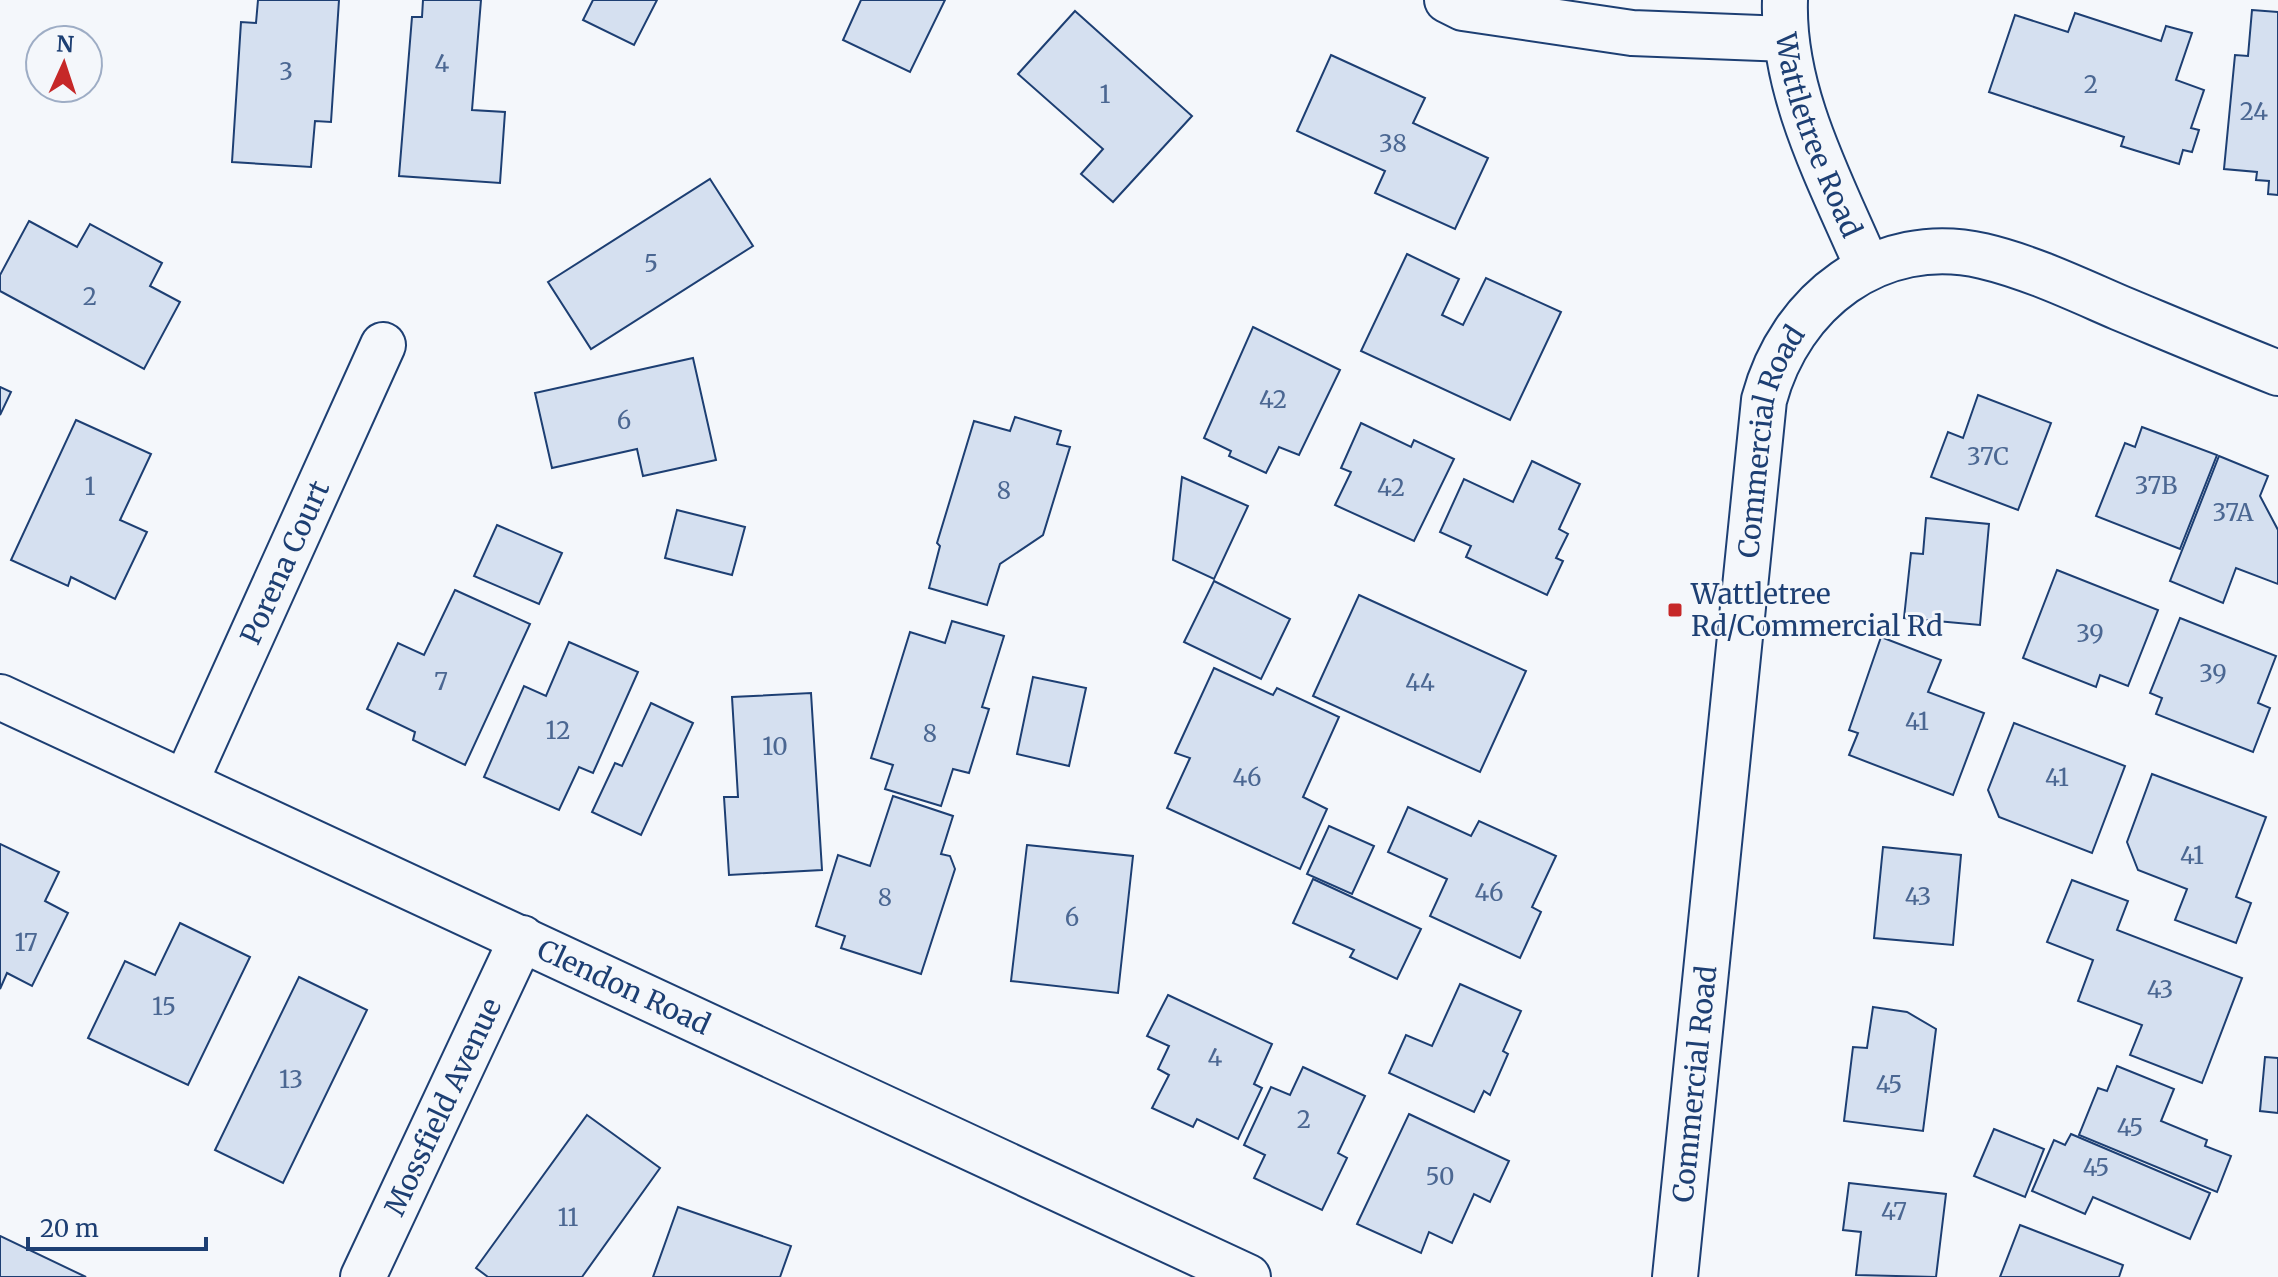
<svg xmlns="http://www.w3.org/2000/svg" width="2278" height="1277" font-family="Merriweather,serif">
<style>
.building{fill:#d5e0f0;stroke:#1d3f73;stroke-width:2}
.lines{fill:none;stroke-linecap:round;stroke-linejoin:round}
.minor-casing{stroke:#1d3f73;stroke-width:48}
.secondary-casing{stroke:#1d3f73;stroke-width:48}
.minor{stroke:#f4f7fb;stroke-width:44}
.secondary{stroke:#f4f7fb;stroke-width:44}
.poi-dot{fill:#c62828;stroke:#f4f7fb;stroke-width:3}
.labels{text-anchor:middle;stroke-width:6;stroke-linejoin:round;paint-order:stroke}
.number-label{font-size:24px;fill:#4b6792}
.street-label{font-size:28px;fill:#1d3f73;stroke:#f4f7fb}
.poi-label{font-size:28px;fill:#1d3f73;stroke:#f4f7fb;text-anchor:start}
</style>
<rect width="100%" height="100%" fill="#f4f7fb"/>
<g class="building">
<path d="M258 0H339L331 122 315 121 311 167 232 162 241 22 256 23Z"/>
<path d="M423 0H481L472 110 505 112 500 183 399 176 412 17H422Z"/>
<path d="M593 0H657L634 45 583 20Z"/>
<path d="M861 0H945L910 72 843 40Z"/>
<path d="M2252 10 2278 12V195L2268 194 2269 181 2256 180 2257 172 2224 169 2235 55 2248 56Z"/>
<path d="M1075 11 1192 116 1113 202 1081 174 1103 149 1018 74Z"/>
<path d="M2075 13 2161 41 2166 26 2192 33 2176 80 2204 90 2191 128 2199 130 2192 152 2183 150 2179 164 2121 146 2124 137 1989 92 2015 15 2068 32Z"/>
<path d="M1331 55 1425 98 1413 123 1488 158 1455 229 1375 193 1385 171 1297 131Z"/>
<path d="M710 179 753 246 591 349 548 282Z"/>
<path d="M29 221 77 247 90 224 162 263 150 286 180 302 144 369 0 291V275Z"/>
<path d="M1407 254 1459 279 1442 315 1463 325 1486 278 1561 312 1510 420 1361 351Z"/>
<path d="M1253 327 1340 370 1299 455 1279 447 1266 473 1229 456 1231 451 1204 438Z"/>
<path d="M693 358 716 460 643 476 637 449 552 468 535 393Z"/>
<path d="M0 387 11 392 0 415Z"/>
<path d="M1978 395 2051 423 2018 510 1931 477 1948 432 1963 438Z"/>
<path d="M1015 417 1061 431 1057 444 1070 447 1043 535 1000 564 987 605 929 588 940 546 937 543 974 421 1010 431Z"/>
<path d="M76 420 151 454 120 520 147 532 115 599 71 577 68 586 11 560Z"/>
<path d="M1361 423 1411 447 1414 440 1454 459 1414 541 1335 505 1351 472 1341 468Z"/>
<path d="M2142 427 2217 455 2180 549 2096 516 2125 443 2135 447Z"/>
<path d="M2219 456 2268 476 2260 496 2278 530V584L2236 568 2223 603 2170 581Z"/>
<path d="M1532 461 1580 484 1559 529 1568 534 1556 558 1563 561 1547 595 1466 557 1471 546 1440 532 1464 479 1513 502Z"/>
<path d="M1182 477 1248 506 1214 579 1173 560Z"/>
<path d="M677 510 745 527 732 575 665 558Z"/>
<path d="M1926 518 1989 524 1980 625 1904 618 1911 553 1923 554Z"/>
<path d="M497 525 562 553 539 604 474 576Z"/>
<path d="M2057 570 2158 610 2128 686 2100 675 2096 687 2023 658Z"/>
<path d="M1214 581 1290 619 1261 679 1184 642Z"/>
<path d="M455 590 530 624 465 765 413 740 415 732 367 709 398 643 424 655Z"/>
<path d="M1359 595 1526 671 1480 772 1313 696Z"/>
<path d="M2180 618 2276 656 2258 703 2270 708 2253 752 2156 714 2162 698 2150 693Z"/>
<path d="M952 621 1004 636 982 707 989 709 969 773 953 769 941 806 885 789 893 765 871 758 910 632 945 643Z"/>
<path d="M1881 637 1941 660 1928 692 1984 713 1953 795 1849 755 1858 733 1849 730Z"/>
<path d="M569 642 638 672 593 773 579 767 559 810 484 777 524 686 546 696Z"/>
<path d="M1214 668 1273 695 1277 688 1339 717 1303 797 1327 809 1300 869 1167 808 1190 758 1175 753Z"/>
<path d="M1033 677 1086 688 1069 766 1017 754Z"/>
<path d="M811 693 822 870 729 875 724 797H738L732 697Z"/>
<path d="M651 703 693 723 641 835 592 812 615 763 622 766Z"/>
<path d="M2014 723 2125 766 2092 853 1999 817 1988 790Z"/>
<path d="M2152 774 2266 817 2236 897 2251 903 2236 943 2175 920 2187 889 2138 870 2127 842Z"/>
<path d="M893 796 953 816 941 854 950 856 955 869 921 974 841 948 845 936 816 926 838 855 870 866Z"/>
<path d="M1408 807 1471 836 1479 821 1556 856 1532 907 1541 912 1520 958 1430 916 1447 879 1388 852Z"/>
<path d="M1329 826 1374 846 1352 894 1307 874Z"/>
<path d="M0 844 59 872 45 901 68 913 32 986 7 973 0 989Z"/>
<path d="M1027 845 1133 856 1118 993 1011 981Z"/>
<path d="M1883 847 1961 855 1953 945 1874 938Z"/>
<path d="M1313 879 1421 929 1397 979 1350 957 1354 950 1293 923Z"/>
<path d="M2072 880 2128 901 2117 930 2242 978 2202 1083 2130 1055 2142 1025 2078 1001 2093 960 2047 942Z"/>
<path d="M180 923 250 957 188 1085 88 1038 125 961 155 975Z"/>
<path d="M299 977 367 1010 283 1183 215 1150Z"/>
<path d="M1460 984 1521 1011 1503 1051 1508 1054 1490 1095 1484 1091 1474 1112 1389 1073 1406 1035 1432 1046Z"/>
<path d="M1168 995 1272 1044 1254 1084 1262 1088 1238 1139 1197 1119 1193 1127 1152 1108 1169 1075 1158 1069 1169 1046 1147 1036Z"/>
<path d="M1873 1007 1907 1012 1936 1029 1923 1131 1844 1121 1853 1047 1867 1048Z"/>
<path d="M2265 1057 2278 1058V1113L2260 1111Z"/>
<path d="M2117 1066 2174 1089 2161 1121 2207 1140 2205 1146 2231 1156 2217 1192 2079 1135 2098 1088 2107 1091Z"/>
<path d="M1303 1067 1365 1096 1338 1153 1347 1158 1322 1210 1254 1178 1265 1155 1244 1145 1271 1087 1290 1095Z"/>
<path d="M1409 1114 1509 1161 1490 1202 1474 1194 1452 1243 1429 1232 1421 1253 1357 1224Z"/>
<path d="M587 1115 660 1168 582 1277H488L476 1268Z"/>
<path d="M1994 1129 2044 1149 2025 1197 1974 1176Z"/>
<path d="M2071 1134 2210 1193 2190 1239 2093 1197 2085 1214 2032 1191 2054 1140 2065 1145Z"/>
<path d="M1849 1183 1946 1194 1936 1277 1856 1275 1861 1232 1843 1230Z"/>
<path d="M678 1207 791 1246 780 1277H653Z"/>
<path d="M2020 1225 2123 1265 2119 1277H2000Z"/>
<path d="M0 1236 86 1277H0Z"/>
</g>
<g class="lines">
<g class="minor-casing">
<g id="minor">
<path d="M1447 0 1463 8 1632 33 1786 39"/>
<path id="s1" d="M1785 0C1782 93 1831 182 1867 266"/>
<path id="s2" d="M0 697 1248 1277"/>
<path id="s3" d="M186 781 383 345"/>
<path id="s4" d="M363 1277 522 938"/>
</g>
</g>
<g class="secondary-casing">
<g id="secondary">
<path id="s5" d="M1675 1277 1764 400C1790 302 1879 232 1983 256 2030 267 2076 289 2120 308 2173 330 2225 352 2278 373"/>
</g>
</g>
<use href="#minor" class="minor"/>
<use href="#secondary" class="secondary"/>
</g>
<rect class="poi-dot" x="1667" y="602" width="16" height="16" rx="4"/>
<g class="labels">
<g class="number-label">
<text x="442" y="72">4</text>
<text x="286" y="80">3</text>
<text x="2091" y="93">2</text>
<text x="1105" y="103">1</text>
<text x="2254" y="120">24</text>
<text x="1393" y="152">38</text>
<text x="651" y="272">5</text>
<text x="90" y="305">2</text>
<text x="1273" y="408">42</text>
<text x="624" y="429">6</text>
<text x="1988" y="465">37C</text>
<text x="2156" y="494">37B</text>
<text x="90" y="495">1</text>
<text x="1391" y="496">42</text>
<text x="1004" y="499">8</text>
<text x="2233" y="521">37A</text>
<text x="2090" y="642">39</text>
<text x="2213" y="682">39</text>
<text x="441" y="690">7</text>
<text x="1420" y="691">44</text>
<text x="1917" y="730">41</text>
<text x="558" y="739">12</text>
<text x="930" y="742">8</text>
<text x="775" y="755">10</text>
<text x="1247" y="786">46</text>
<text x="2057" y="786">41</text>
<text x="2192" y="864">41</text>
<text x="1489" y="901">46</text>
<text x="1918" y="905">43</text>
<text x="885" y="906">8</text>
<text x="1072" y="926">6</text>
<text x="26" y="951">17</text>
<text x="2160" y="998">43</text>
<text x="164" y="1015">15</text>
<text x="1215" y="1066">4</text>
<text x="291" y="1088">13</text>
<text x="1889" y="1093">45</text>
<text x="1304" y="1128">2</text>
<text x="2130" y="1136">45</text>
<text x="2096" y="1176">45</text>
<text x="1440" y="1185">50</text>
<text x="1894" y="1220">47</text>
<text x="568" y="1226">11</text>
</g>
<g class="street-label">
<text dy="10" stroke="none"><textPath href="#s1" startOffset="140">Wattletree Road</textPath></text>
<text dy="10" stroke="none"><textPath href="#s5" startOffset="842">Commercial Road</textPath></text>
<text dy="10" stroke="none"><textPath href="#s3" startOffset="240">Porena Court</textPath></text>
<text dy="10" stroke="none"><textPath href="#s2" startOffset="688">Clendon Road</textPath></text>
<text dy="10" stroke="none"><textPath href="#s5" startOffset="194">Commercial Road</textPath></text>
<text dy="10" stroke="none"><textPath href="#s4" startOffset="188">Mossfield Avenue</textPath></text>
</g>
<g class="poi-label">
<text x="1691" y="604">Wattletree<tspan x="1691" dy="32">Rd/Commercial Rd</tspan></text>
</g>
</g>
<g transform="translate(64 64) rotate(3)"><circle r="38" fill="#f4f7fb" stroke="#9eadc5" stroke-width="2"/>
<path d="M0-6L14 30L0 20L-14 30Z" fill="#c62828"/>
<text y="-12" font-size="22" font-weight="bold" text-anchor="middle" fill="#1d3f73">N</text>
</g>
<path d="M28 1237v12h178v-12" fill="none" stroke="#1d3f73" stroke-width="4"/>
<text x="40" y="1237" font-size="24" fill="#1d3f73" stroke="#f4f7fb" stroke-width="6" paint-order="stroke">20 m</text>
</svg>
